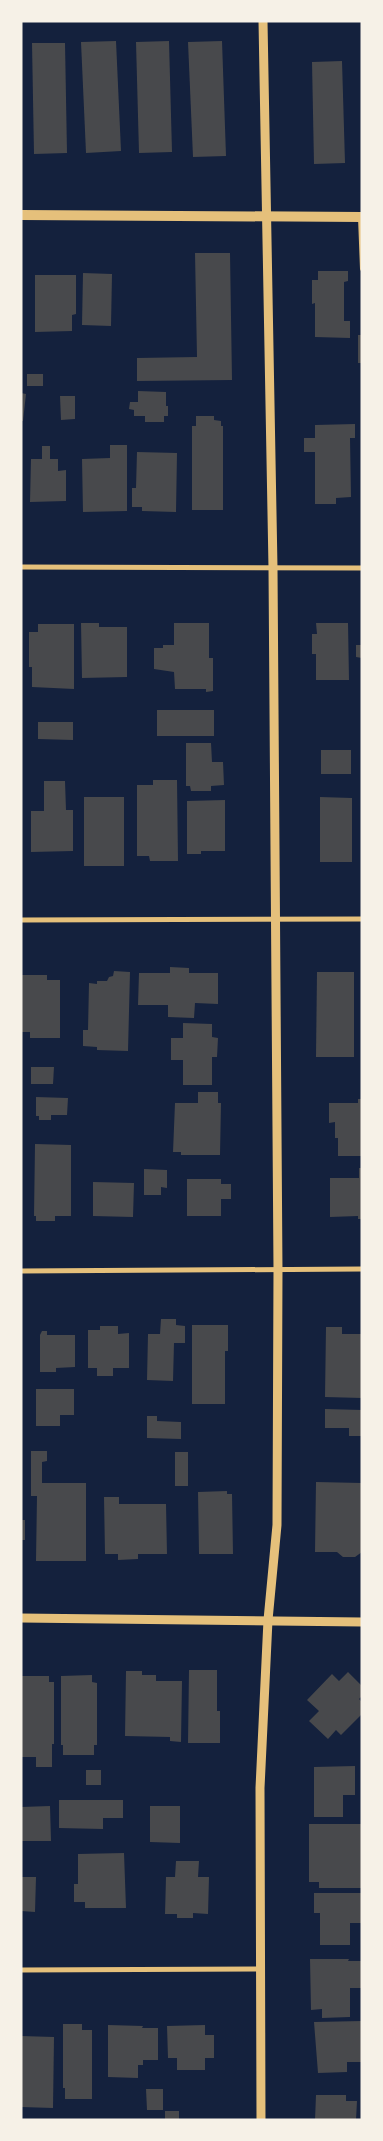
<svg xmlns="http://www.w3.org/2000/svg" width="383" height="2141" font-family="Signika,sans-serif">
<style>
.building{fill:#48494c}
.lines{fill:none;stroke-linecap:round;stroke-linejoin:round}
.service{stroke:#e5c07b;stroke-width:4}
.minor{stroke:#e5c07b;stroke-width:5}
.tertiary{stroke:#e5c07b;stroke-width:9}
.secondary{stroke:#e5c07b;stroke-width:10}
</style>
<rect width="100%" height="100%" fill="#14213d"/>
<g class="building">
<path d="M116 41 121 151 86 153 81 42Z"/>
<path d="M169 41 172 152 139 153 136 42Z"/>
<path d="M222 41 226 156 193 157 188 42Z"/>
<path d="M32 43H65L67 153 34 154Z"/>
<path d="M342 61 345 163 314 164 312 62Z"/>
<path d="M195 253H230L232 380 137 381V358L197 357Z"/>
<path d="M318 271H348V281L344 282V321H350V338L315 337V303L312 304V280H318Z"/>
<path d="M83 273 112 274 111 326 82 325Z"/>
<path d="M35 275H76V314L72 315V331L35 332Z"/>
<rect x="358" y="335" width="4" height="28"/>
<rect x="27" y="374" width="16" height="12"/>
<path d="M138 391 166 392V406H168V416H164V422H145V416H134V410L129 409 130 402H138Z"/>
<path d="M21 393 26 394 23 421H21Z"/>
<path d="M60 396H75V419L61 420Z"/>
<path d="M196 416H214V420L221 421V426H223V510H192V426H196Z"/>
<path d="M355 424V438H350L351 497 336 498V504H315V452H304V438H315V425Z"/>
<path d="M110 445H127V511L83 512 82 459 110 458Z"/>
<path d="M42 446H50V459H58V471L66 470V501L30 502 31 459H42Z"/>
<path d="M137 452 177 453 176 512 142 511V507H132V488H136Z"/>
<path d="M81 623H99V627H127V677L82 678Z"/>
<path d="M174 623H209V658H213V691L206 692V689H175L174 672 154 669V648H163V645H174Z"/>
<path d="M316 623H348L349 680H316V654H312V634H317Z"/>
<path d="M38 624H74V689L32 687V667H29V632H38Z"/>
<path d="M356 645H362V658L356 657Z"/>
<rect x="157" y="710" width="57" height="26"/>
<path d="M38 722H73V740L38 739Z"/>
<path d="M186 743H211L212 762H223L224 785 211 786V791H191L190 786H186Z"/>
<rect x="321" y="750" width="30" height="24"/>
<path d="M153 780H177L178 861H150L149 856H137V785H153Z"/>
<path d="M44 781H65L66 810H73V851L31 852V811H44Z"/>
<rect x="84" y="797" width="40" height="69"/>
<path d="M320 797 352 798V862H320Z"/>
<path d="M225 800V851H201V854H187V801Z"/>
<path d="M170 967 189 968V973H218V1004L195 1003 194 1018 168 1017V1005H138L139 973H170Z"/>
<path d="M114 971 130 972 128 1051 97 1050V1047L83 1046V1030H88L89 983 97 984V981H107L109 977 113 976Z"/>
<path d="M317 972H354V1057H316Z"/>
<path d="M21 975H47V980H60V1038H30V1032H21Z"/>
<path d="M183 1023 212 1024V1037L218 1038 217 1057H212V1085H183V1060H171V1038H183Z"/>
<path d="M31 1067H54L53 1084H31Z"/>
<path d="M198 1092H218V1103H221L220 1155H181V1152H173L175 1103H198Z"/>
<path d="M36 1097 68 1098 67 1115H51V1120H39V1116H36Z"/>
<path d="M358 1099H362V1156H338V1138H335V1122L329 1123V1103H358Z"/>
<path d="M35 1144 71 1145V1216H55V1221H36V1216H34Z"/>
<path d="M359 1168H362V1219H358V1216L330 1217V1178H359Z"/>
<path d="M144 1169 167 1170V1188L161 1187V1195H144Z"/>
<path d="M187 1179H221V1184H231V1199H221V1216H187Z"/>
<path d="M93 1182 134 1183 133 1217 93 1216Z"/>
<path d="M161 1319H176V1325L185 1326V1343H174L173 1381 147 1380 148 1334H160Z"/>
<path d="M192 1325H228V1351H225V1404H192Z"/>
<path d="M100 1326H118V1334L129 1333V1368H113V1376H97V1368H88V1330H100Z"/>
<path d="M326 1327H342V1334H362V1398L325 1397Z"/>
<path d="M42 1331H47V1335H75V1367L56 1368V1372H40V1335Z"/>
<path d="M36 1389H74V1415H60V1426H36Z"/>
<path d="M325 1409 362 1410V1436H349V1428H325Z"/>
<path d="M147 1416H157V1421L181 1422V1439L147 1438Z"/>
<path d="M31 1451H47V1461L42 1462V1483H86V1561H36L37 1496H31Z"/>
<rect x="175" y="1452" width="13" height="34"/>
<path d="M316 1482 362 1483V1552L355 1557H343L337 1552H315Z"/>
<path d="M227 1491V1494H232L233 1554H199L198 1492Z"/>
<path d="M104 1497H119V1504H166L167 1554H138V1559L118 1560V1554H105Z"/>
<rect x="21" y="1520" width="4" height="20"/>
<path d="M189 1670H217V1711H220V1743H188Z"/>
<path d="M126 1671H142V1675H156V1681H182L181 1742 170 1741V1737L125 1736Z"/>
<path d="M348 1672 362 1686V1696L359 1699 362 1702V1714L341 1735 336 1730 328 1739 309 1721 319 1711 307 1700 332 1674 339 1681Z"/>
<path d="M92 1675V1682L97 1683V1745H94V1755H63V1745H61V1676Z"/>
<path d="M21 1676H49V1682H54V1744H52V1767H36V1757H21Z"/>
<path d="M355 1766V1795H343V1817H314V1767Z"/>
<rect x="86" y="1770" width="15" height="15"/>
<path d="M59 1800H123V1818H103V1829L59 1828Z"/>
<path d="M50 1806 51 1841H21V1807Z"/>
<path d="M150 1806H180V1843L150 1842Z"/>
<path d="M309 1824H362V1888H319V1882H309Z"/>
<path d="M124 1853 126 1908H85V1902H74V1884H78V1854Z"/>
<path d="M176 1861H199L198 1877H209L208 1914 193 1913V1918H177V1914H165L166 1877H175Z"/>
<path d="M21 1877H36L35 1912 21 1911Z"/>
<path d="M314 1893H362V1923H350V1945H320V1913H314Z"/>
<path d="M310 1959H349L348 1961H362V1988H350V2017L322 2018V2009L311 2010Z"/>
<path d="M362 2021V2062H347V2072L318 2073 314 2022Z"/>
<path d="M63 2024H82V2030H92V2099H65V2088H63Z"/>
<path d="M108 2025 143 2026 142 2028H158V2060H143V2065H138V2078L108 2077Z"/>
<path d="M205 2025V2035H214V2058H205V2070H177V2058H168L167 2026Z"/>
<path d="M21 2036 54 2037 53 2108 21 2107Z"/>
<path d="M146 2089H163V2110H147Z"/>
<path d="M316 2095H346V2101H357L356 2120H315Z"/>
<rect x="165" y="2111" width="14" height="9"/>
</g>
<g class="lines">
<path class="service" d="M360 217 362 269"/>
<g class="minor">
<path d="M21 567 362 568"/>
<path d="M21 920 362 919"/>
<path d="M21 1271 362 1269"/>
<path d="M21 1970 259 1969"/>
</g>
<g class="tertiary">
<path d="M21 1618 362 1622"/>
<path d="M261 2120 260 1788 268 1620 277 1525 278 1270 273 568 263 21"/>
</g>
<path class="secondary" d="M21 215 362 217"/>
</g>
<rect width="383" height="2141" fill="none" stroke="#f6f1e7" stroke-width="45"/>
</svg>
